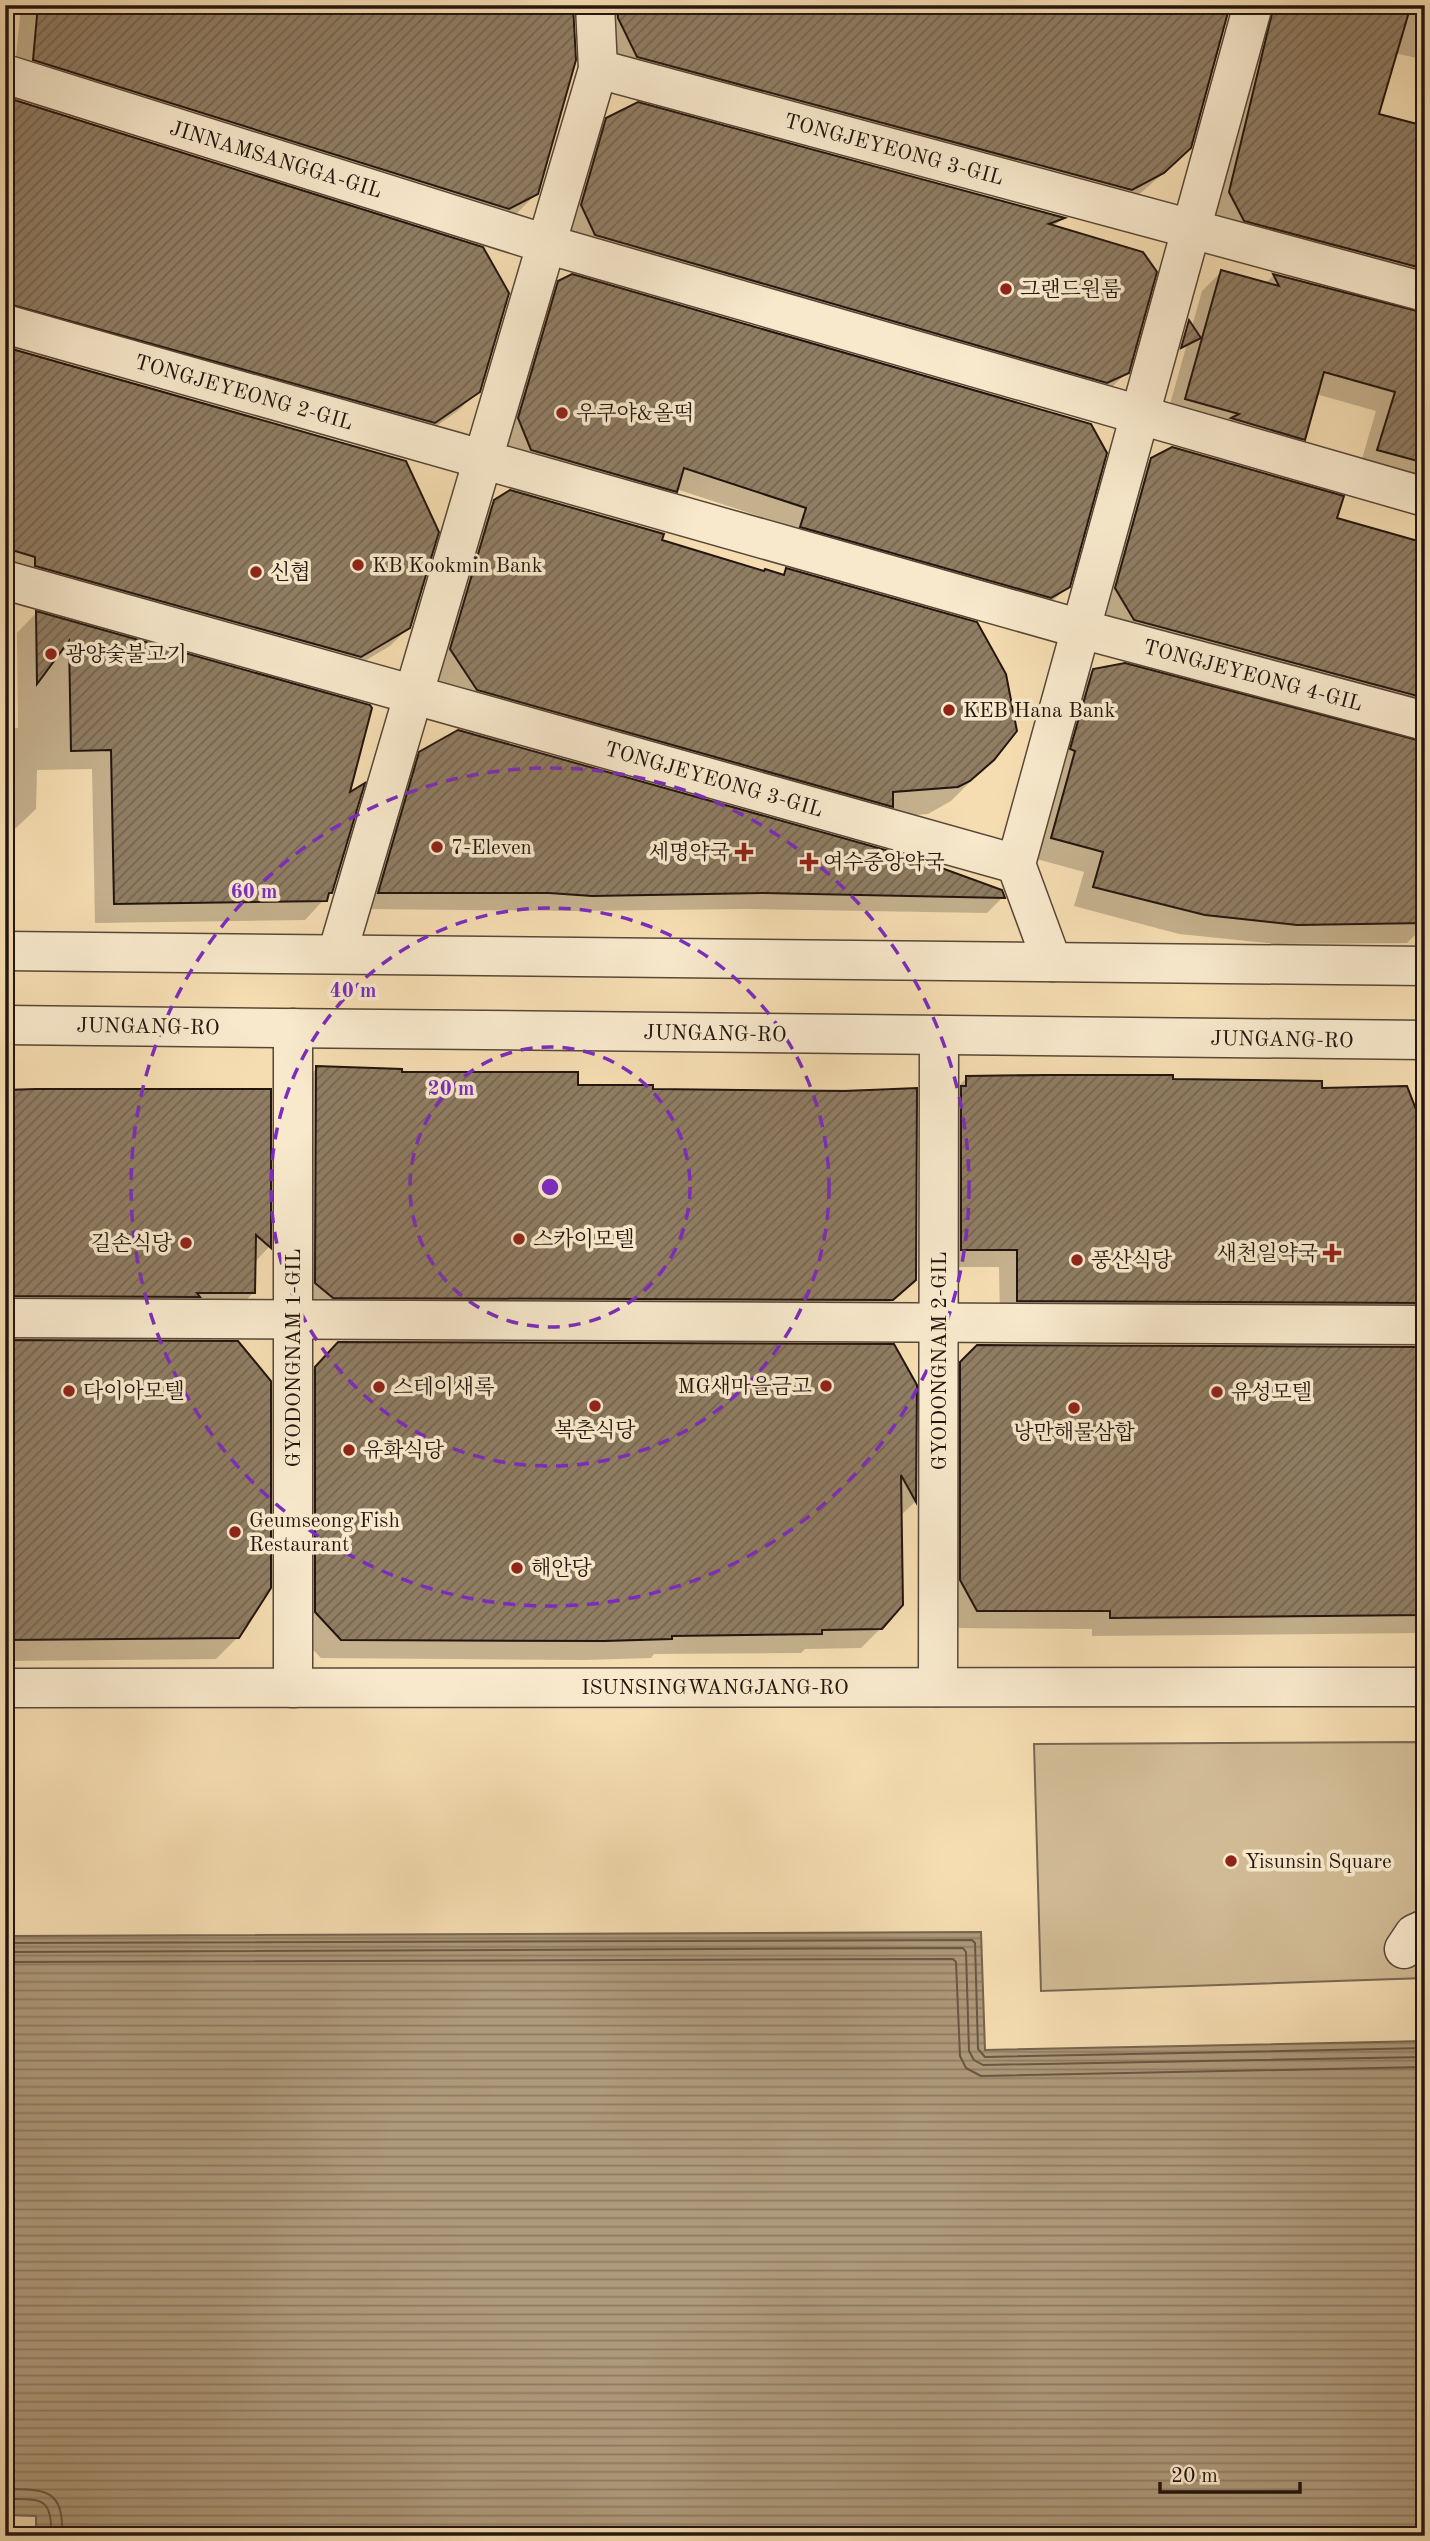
<svg xmlns="http://www.w3.org/2000/svg" width="1430" height="2541" font-family="'Old Standard TT','Noto Serif KR',serif">
<style>
.park{fill:#d1bb95;stroke:#7a6852;stroke-width:2}
.water{fill:url(#water-rules);stroke:#76644f;stroke-width:2}
.shadow{fill:#0003}
.lines{fill:none;stroke-linecap:round;stroke-linejoin:round}
.shore{stroke:#685744;stroke-width:2}
.building{fill:url(#building-hatch);stroke:#23150f;stroke-width:2}
.minor-casing{stroke:#584738;stroke-width:41}
.minor{stroke:#f8e9cc;stroke-width:38}
.ring{fill:none;stroke:#7b2cbf;stroke-width:3.5;stroke-dasharray:12 9}
.poi-dot{fill:#8f2418;stroke:#f8e9cc;stroke-width:2.5}
.labels{text-anchor:middle;stroke-width:7;stroke-linejoin:round;paint-order:stroke}
.street-label{font-size:21px;fill:#23150f;stroke:#f8e9cc}
.poi-label{font-size:21px;fill:#23150f;stroke:#f8e9cc;text-anchor:start}
.centre{fill:#7b2cbf;stroke:#f8e9cc;stroke-width:3.5}
.ring-label{font-size:21px;text-anchor:middle;font-weight:bold;fill:#7b2cbf;stroke:#f8e9cc;stroke-width:7;stroke-linejoin:round;paint-order:stroke}
</style>
<defs>
<pattern id="water-rules" width="6" height="5" patternUnits="userSpaceOnUse" patternTransform="scale(1.75)"><rect width="6" height="5" fill="#ae997a"/><path d="M0 2.5h6" fill="none" stroke="#8d7c62"/></pattern>
<pattern id="building-hatch" width="6" height="6" patternUnits="userSpaceOnUse" patternTransform="scale(1.75)"><rect width="6" height="6" fill="#907d63"/><path d="M-1 1l2-2M0 6l6-6M5 7l2-2" fill="none" stroke="#756550"/></pattern>
</defs>
<rect width="100%" height="100%" fill="#f5ddb1"/>
<filter id="stains"><feTurbulence type="fractalNoise" baseFrequency=".00286" numOctaves="4"/><feColorMatrix values="0 0 0 0 .2 0 0 0 0 .09 0 0 0 0 .02 0 0 0 .5 -.17"/></filter>
<radialGradient id="worn" r=".72"><stop offset=".6" stop-color="#630" stop-opacity="0"/><stop offset="1" stop-color="#630" stop-opacity=".3"/></radialGradient>
<path class="park" d="M1425 1742V1978L1041 1991 1034 1744Z"/>
<path class="water" d="M981 1932 985 2050 1425 2041V2536H36V2516L5 2515V1936Z"/>
<g class="shadow">
<path d="M21 5H574V59L537 193 517 213 488 228 14 79Z"/>
<path d="M585 5H1229L1169 168 1142 192 1111 209 617 76Z"/>
<path d="M1243 5H1425V60L1395 53 1376 115 1425 128V302L1225 240 1210 213Z"/>
<path d="M5 99 478 391 459 410 415 441 5 325Z"/>
<path d="M607 120 1062 219 1053 227 1127 372 1103 396 557 230 583 144Z"/>
<path d="M1221 272 1265 284 1273 276 1425 315V488L1359 469 1376 411 1316 394 1303 439 1284 458 1166 418 1202 291Z"/>
<path d="M559 282 1068 586 1049 605 783 545 789 526 676 489 657 509 513 468 500 437 541 301Z"/>
<path d="M5 349 409 627 390 646 341 675 5 572Z"/>
<path d="M1152 459 1335 520 1425 545V729L1091 613 1127 484Z"/>
<path d="M495 502 660 541 764 573 781 576 786 570 980 772 951 801 928 814 880 818 422 678 466 530Z"/>
<path d="M36 613 347 795 331 892 305 920 95 923 92 769 37 770 36 809 16 828H6L5 852V728H18L17 633Z"/>
<path d="M1093 670 1425 743V925L1407 943 1276 944 1179 934 1074 906 1084 872 1033 858 1073 691Z"/>
<path d="M420 753 1003 897 987 913 746 909 574 911 363 909 404 770Z"/>
<path d="M317 1068 651 1091 915 1089V1279L872 1319 313 1316 298 1087Z"/>
<path d="M967 1078 1172 1081 1320 1090 1425 1138V1331L1000 1319 999 1267H943L948 1096Z"/>
<path d="M5 1089 269 1091V1247L254 1263 253 1293 232 1315 5 1317Z"/>
<path d="M5 1342 238 1637 216 1659 5 1661Z"/>
<path d="M978 1346 1425 1349V1633L1092 1636V1629L959 1628 943 1599V1382Z"/>
<path d="M319 1363 915 1386V1502L900 1516 881 1628 861 1648 805 1649 801 1653 654 1654 651 1658 584 1660 321 1658 296 1632V1388Z"/>
</g>
<g class="lines">
<g class="shore">
<path d="M5 1943 972 1940 975 1943 978 2049 985 2057 1425 2048"/>
<path d="M5 1952 963 1948 966 1952 969 2051 974 2060 983 2065 1425 2057"/>
<path d="M5 1962 953 1959 956 1962 960 2056 966 2068 981 2076 1425 2067"/>
<path d="M5 2489C46 2489 64 2489 62 2536"/>
<path d="M5 2499C40 2499 53 2496 51 2536"/>
</g>
</g>
<g class="building">
<path d="M38 5H573L576 60 538 194 509 209 33 60Z"/>
<path d="M617 5H1230L1191 148 1164 173 1132 190 637 57 618 18Z"/>
<path d="M1274 5H1411L1379 114 1425 126V269L1244 221 1229 192Z"/>
<path d="M5 97 483 247 509 293 480 392 435 423 5 303Z"/>
<path d="M638 102 1065 218 1049 224 1143 252 1157 272 1129 373 1107 383 595 235 581 205 606 118Z"/>
<path d="M1221 270 1279 286 1273 274 1425 313V463L1377 450 1395 392 1324 372 1305 440 1231 418 1239 414 1185 399Z"/>
<path d="M572 274 1091 424 1107 453 1070 587 1051 598 800 527 806 508 684 468 677 492 531 450 518 418 558 281Z"/>
<path d="M1189 320 1201 338 1181 348Z"/>
<path d="M5 347 406 461 439 532 410 628 361 657 35 566V557L5 548Z"/>
<path d="M1172 447 1344 496 1337 518 1425 543V698L1134 620 1115 588 1151 458Z"/>
<path d="M510 490 664 534 662 540 764 571 765 569 784 575 786 568 977 622 1006 674 1017 731 994 760 970 781 958 787 893 792V807L477 690 450 649 494 500Z"/>
<path d="M36 611 370 705 372 708 350 792 365 783 332 893H329L327 901 114 904 111 750 71 751 69 641 37 684Z"/>
<path d="M1125 663 1425 742V923L1297 925 1205 915 1093 887 1103 852 1051 838 1075 751 1070 749 1093 669Z"/>
<path d="M458 730 914 858 1002 890 1005 898 763 893 592 896 549 893H378L419 752Z"/>
<path d="M316 1066 402 1069V1072H578V1085H653V1089L845 1091 917 1088 916 1280 893 1300 333 1298 315 1283Z"/>
<path d="M1046 1075H1173V1079L1322 1081V1088L1407 1086 1425 1133V1303L1017 1301V1250H961V1086H966V1076Z"/>
<path d="M36 1089H271V1248L256 1235 255 1293H197L200 1297 5 1296V1090Z"/>
<path d="M5 1340 238 1341 271 1381V1588L239 1638 5 1640Z"/>
<path d="M338 1342 894 1344 917 1385 916 1502 901 1475 903 1605 882 1629 822 1630V1634L672 1636V1639L604 1641 341 1640 315 1612V1367Z"/>
<path d="M977 1345 1425 1347V1615L1110 1618V1611H977L960 1580V1362Z"/>
</g>
<g class="lines">
<g class="minor-casing">
<g id="minor">
<path d="M598 69 1425 292"/>
<path d="M5 74 546 244 1425 497"/>
<path d="M5 324 1081 629 1425 721"/>
<path d="M5 580 1016 864"/>
<path d="M5 951 1425 966"/>
<path d="M337 954 598 69 595 5"/>
<path d="M1052 962 1016 864 1253 5"/>
<path d="M5 1025 1425 1040"/>
<path d="M293 1028V1688"/>
<path d="M5 1318 1425 1325"/>
<path d="M938 1687 939 1035"/>
<path d="M5 1688 1425 1687"/>
<path d="M1404 1949 1414 1934 1425 1929"/>
</g>
</g>
<use href="#minor" class="minor"/>
</g>
<g class="ring">
<circle cx="550" cy="1187" r="140"/>
<circle cx="550" cy="1187" r="279"/>
<circle cx="550" cy="1187" r="419"/>
</g>
<g class="poi-dot">
<circle cx="1006" cy="289" r="7"/>
<circle cx="562" cy="413" r="7"/>
<circle cx="358" cy="565" r="7"/>
<circle cx="256" cy="572" r="7"/>
<circle cx="51" cy="654" r="7"/>
<circle cx="949" cy="710" r="7"/>
<circle cx="437" cy="847" r="7"/>
<path d="M740.5 841.5h7v7h7v7h-7v7h-7v-7h-7v-7h7z"/>
<path d="M805.5 851.5h7v7h7v7h-7v7h-7v-7h-7v-7h7z"/>
<circle cx="519" cy="1239" r="7"/>
<circle cx="186" cy="1243" r="7"/>
<path d="M1328.5 1242.5h7v7h7v7h-7v7h-7v-7h-7v-7h7z"/>
<circle cx="1077" cy="1260" r="7"/>
<circle cx="826" cy="1386" r="7"/>
<circle cx="379" cy="1387" r="7"/>
<circle cx="69" cy="1391" r="7"/>
<circle cx="1217" cy="1392" r="7"/>
<circle cx="595" cy="1406" r="7"/>
<circle cx="1074" cy="1408" r="7"/>
<circle cx="349" cy="1450" r="7"/>
<circle cx="235" cy="1532" r="7"/>
<circle cx="517" cy="1568" r="7"/>
<circle cx="1231" cy="1861" r="7"/>
</g>
<g class="labels">
<g class="street-label">
<text transform="translate(894 149) rotate(15)" y="7">TONGJEYEONG 3-GIL</text>
<text transform="translate(276 159) rotate(17)" y="7">JINNAMSANGGA-GIL</text>
<text transform="translate(244 392) rotate(16)" y="7">TONGJEYEONG 2-GIL</text>
<text transform="translate(1253 675) rotate(15)" y="7">TONGJEYEONG 4-GIL</text>
<text transform="translate(714 779) rotate(16)" y="7">TONGJEYEONG 3-GIL</text>
<text transform="translate(148 1026) rotate(1)" y="7">JUNGANG-RO</text>
<text transform="translate(715 1033) rotate(1)" y="7">JUNGANG-RO</text>
<text transform="translate(1282 1039) rotate(1)" y="7">JUNGANG-RO</text>
<text transform="translate(293 1358) rotate(-90)" y="7">GYODONGNAM 1-GIL</text>
<text transform="translate(939 1361) rotate(-90)" y="7">GYODONGNAM 2-GIL</text>
<text x="715" y="1694">ISUNSINGWANGJANG-RO</text>
</g>
<g class="poi-label">
<text x="1020" y="296">그랜드원룸</text>
<text x="576" y="420">우쿠야&amp;올떡</text>
<text x="372" y="572">KB Kookmin Bank</text>
<text x="270" y="579">신협</text>
<text x="65" y="661">광양숯불고기</text>
<text x="963" y="717">KEB Hana Bank</text>
<text x="451" y="854">7-Eleven</text>
<text x="730" y="859" text-anchor="end">세명약국</text>
<text x="823" y="869">여수중앙약국</text>
<text x="533" y="1246">스카이모텔</text>
<text x="172" y="1250" text-anchor="end">길손식당</text>
<text x="1318" y="1260" text-anchor="end">새천일약국</text>
<text x="1091" y="1267">풍산식당</text>
<text x="812" y="1393" text-anchor="end">MG새마을금고</text>
<text x="393" y="1394">스테이새록</text>
<text x="83" y="1398">다이아모텔</text>
<text x="1231" y="1399">유성모텔</text>
<text x="595" y="1437" text-anchor="middle">복춘식당</text>
<text x="1074" y="1439" text-anchor="middle">낭만해물삼합</text>
<text x="363" y="1457">유화식당</text>
<text x="249" y="1527">Geumseong Fish<tspan x="249" dy="24">Restaurant</tspan></text>
<text x="531" y="1575">해안당</text>
<text x="1245" y="1868">Yisunsin Square</text>
</g>
</g>
<circle cx="550" cy="1187" r="10" class="centre"/>
<g class="ring-label">
<text x="254" y="898">60 m</text>
<text x="353" y="997">40 m</text>
<text x="451" y="1095">20 m</text>
</g>
<rect width="1430" height="2541" fill="none" stroke="#f5ddb1" stroke-width="28"/>
<rect x="7" y="7" width="1416" height="2527" fill="none" stroke="#23150f" stroke-width="3.5"/>
<rect x="14" y="14" width="1402" height="2513" fill="none" stroke="#23150f" stroke-width="2"/>
<path d="M1160 2482v10h140v-10" fill="none" stroke="#23150f" stroke-width="3.5"/>
<text x="1171" y="2482" font-size="21" fill="#23150f" stroke="#f8e9cc" stroke-width="5" paint-order="stroke">20 m</text>
<rect width="100%" height="100%" filter="url(#stains)"/>
<rect width="100%" height="100%" fill="url(#worn)"/>
</svg>
